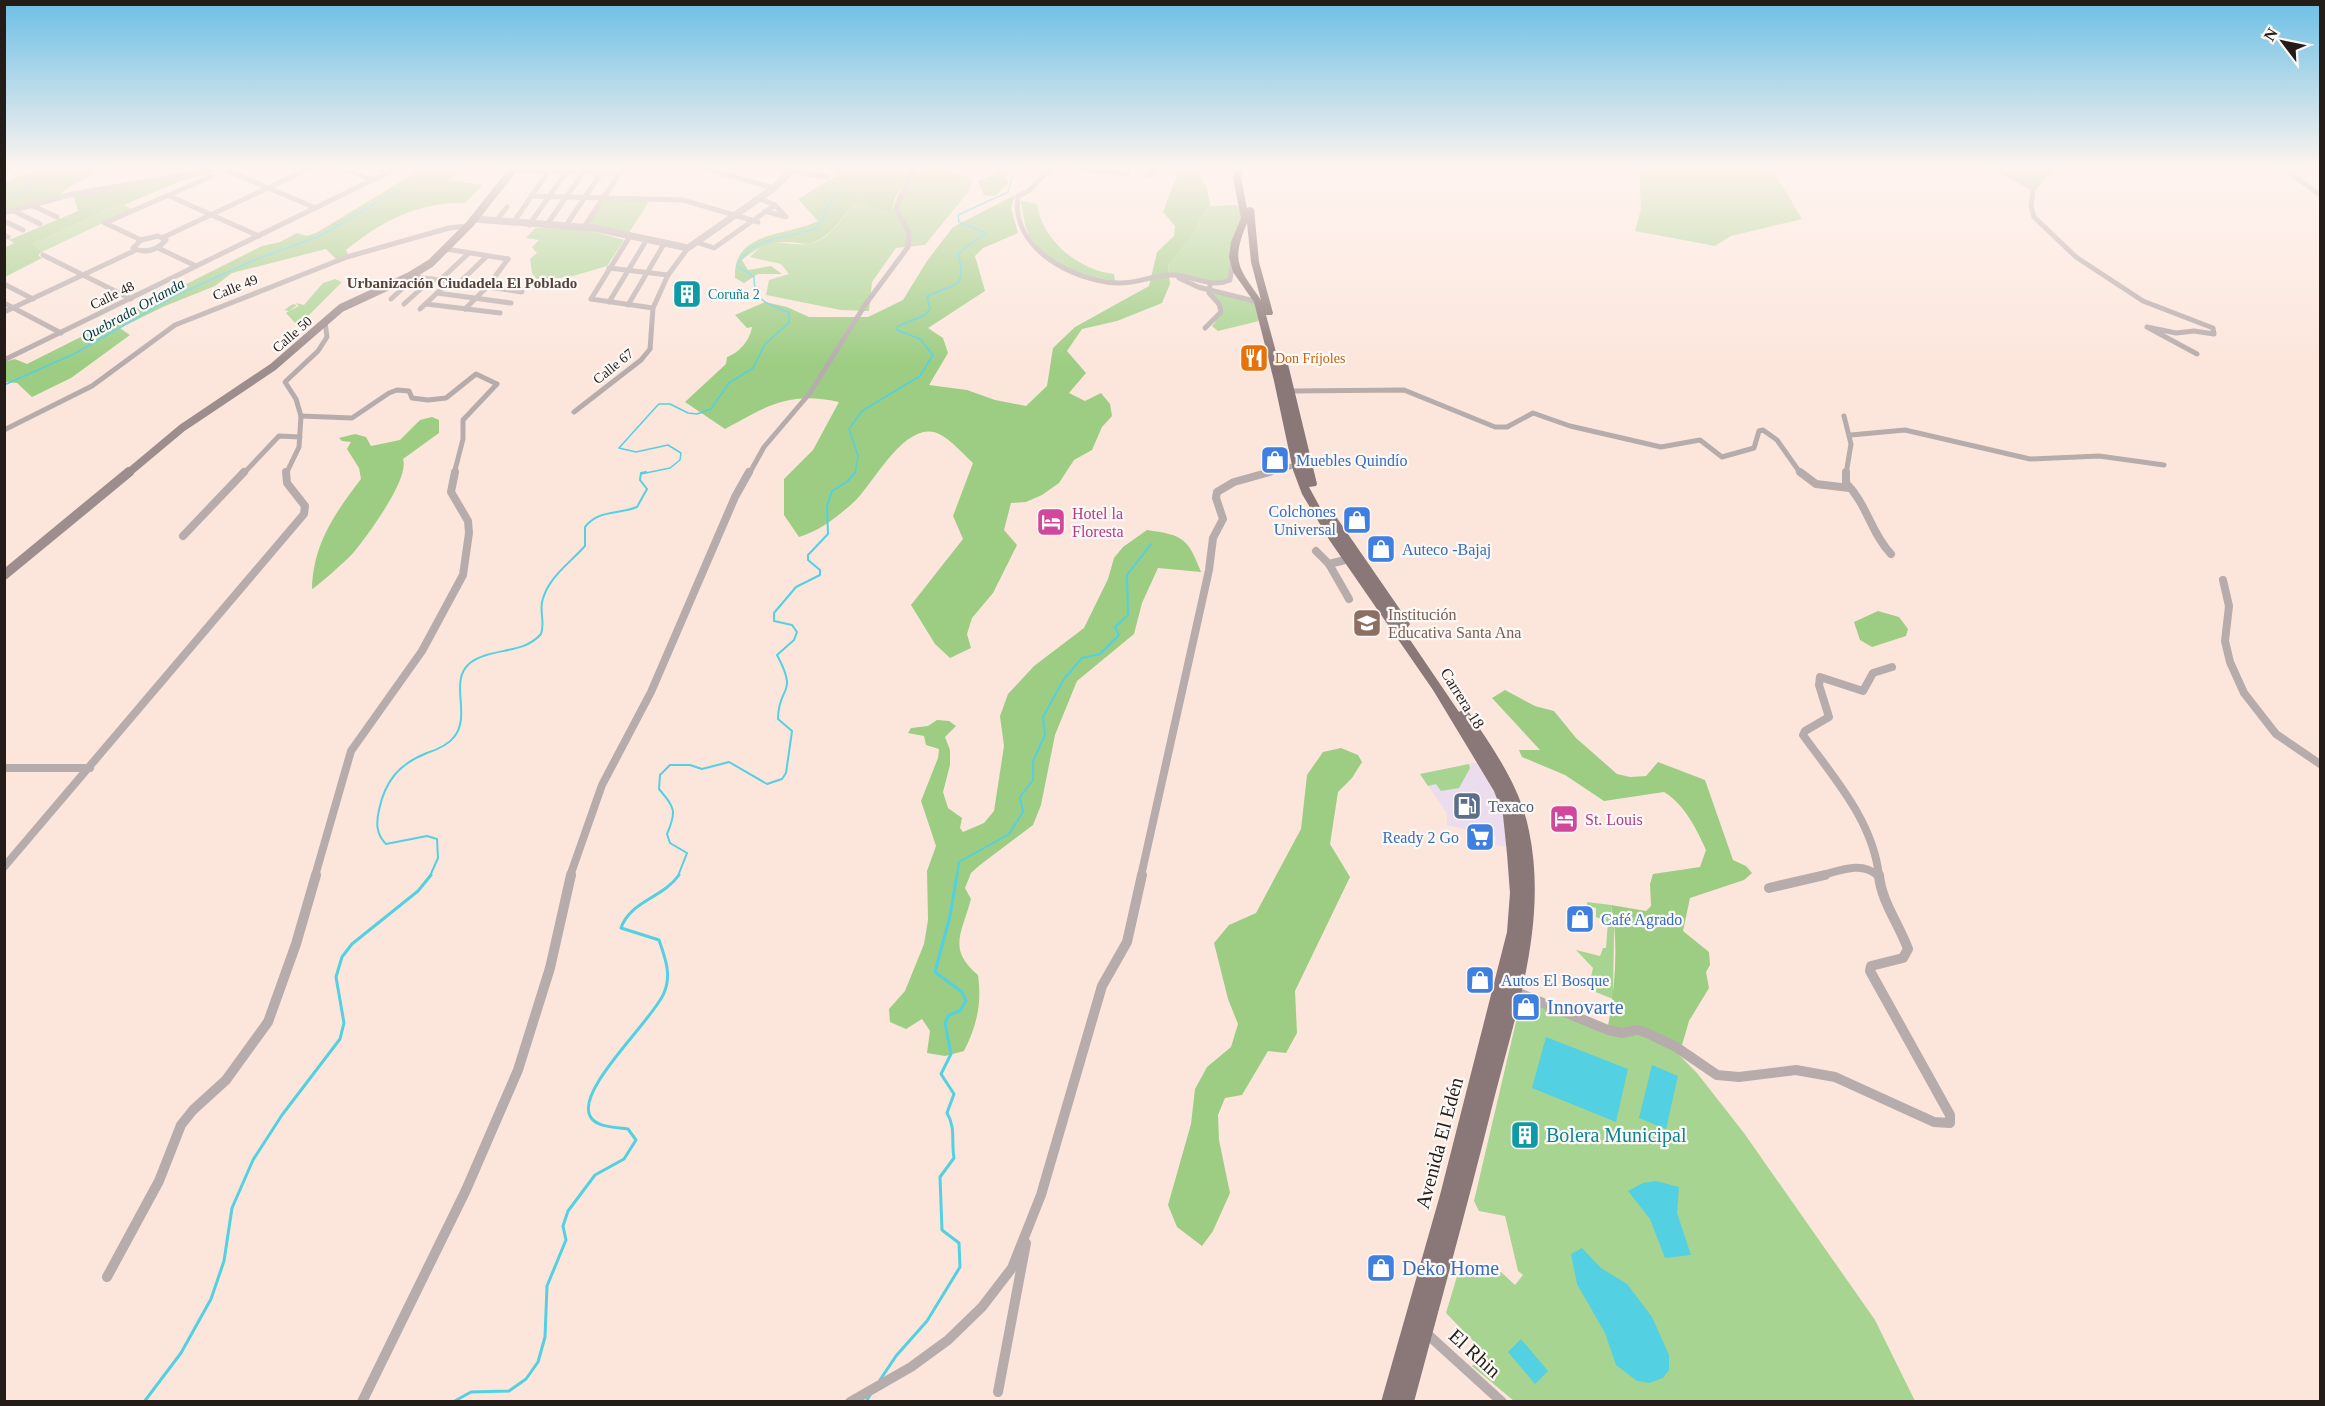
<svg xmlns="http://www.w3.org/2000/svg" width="2325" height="1406" font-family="Georgia,serif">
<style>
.commercial{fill:#ebdcee}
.green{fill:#a8d491}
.forest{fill:#9dcd83}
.water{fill:#53d0e1}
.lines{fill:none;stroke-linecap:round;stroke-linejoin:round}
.stream-far2{stroke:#53d0e1;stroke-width:1.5}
.stream-far1{stroke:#53d0e1;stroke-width:2}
.stream{stroke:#53d0e1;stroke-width:3}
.minor-far2{stroke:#b7acac;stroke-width:5}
.minor-far1{stroke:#b7acac;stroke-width:8}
.minor{stroke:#b7acac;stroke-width:10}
.tertiary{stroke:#b7acac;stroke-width:7}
.secondary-far1{stroke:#9d8d8d;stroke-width:8}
.secondary{stroke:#9d8d8d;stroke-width:10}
.primary{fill:#8a7777;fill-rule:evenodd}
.labels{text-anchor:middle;stroke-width:4.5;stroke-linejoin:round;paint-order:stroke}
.far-street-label{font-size:14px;fill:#241c18;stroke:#fcf8f5}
.far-culture-label{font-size:14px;fill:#0d838f;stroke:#fcf8f5;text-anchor:start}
.far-food-label{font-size:14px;fill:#c56008;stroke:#fcf8f5;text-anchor:start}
.far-neighbourhood-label{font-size:15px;font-weight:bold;fill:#55433b;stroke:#fcf8f5}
.far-water-label{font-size:15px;font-style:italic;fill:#003c43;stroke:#fcf8f5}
.shop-label{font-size:16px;fill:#366cbe;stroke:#fcf8f5;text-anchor:start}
.hotel-label{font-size:16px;fill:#b23c85;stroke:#fcf8f5;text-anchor:start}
.education-label{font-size:16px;fill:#785e54;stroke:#fcf8f5;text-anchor:start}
.street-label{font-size:16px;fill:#241c18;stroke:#fcf8f5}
.service-label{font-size:16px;fill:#4e5e75;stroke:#fcf8f5;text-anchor:start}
.near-shop-label{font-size:20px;fill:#366cbe;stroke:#fcf8f5;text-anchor:start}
.near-culture-label{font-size:20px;fill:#0d838f;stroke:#fcf8f5;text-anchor:start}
.near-street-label{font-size:20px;fill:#241c18;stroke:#fcf8f5}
</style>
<rect width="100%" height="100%" fill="#fce6dc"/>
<path class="commercial" d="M1479 762 1497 790 1505 815 1508 847 1495 845 1496 837 1447 825V813L1420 774Z"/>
<g class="green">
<path d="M893 167H955L952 172 973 180 969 191 925 245 896 248 872 282 869 311 841 310 766 295 769 280 789 274 781 264 750 257C773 231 786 249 811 243 837 237 841 212 862 198L891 212 906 176Z"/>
<path d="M1639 167H1771L1802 219 1731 236 1715 246 1635 231 1641 209Z"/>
<path d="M604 199 650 200 628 234 588 225Z"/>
<path d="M1021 201 1037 204C1042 240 1078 270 1114 274L1115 281C1085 277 1047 265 1030 237 1024 226 1023 214 1021 201Z"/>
<path d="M120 203 132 209 42 252 33 244Z"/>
<path d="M1236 205 1240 207 1242 217 1228 280 1220 283 1169 274 1168 265 1173 256 1196 230 1198 221 1210 206Z"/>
<path d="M535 228 584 229 624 240 607 266 573 276 538 281 532 273 530 259 537 253 532 247 539 240 526 238Z"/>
<path d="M335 279 342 282 298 326 286 313 289 311 284 310 293 304 297 305 289 311 299 306 296 303 304 305 323 283Z"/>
<path d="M1210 292 1255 302 1259 321 1218 331 1212 326 1223 312Z"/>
<path d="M1469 764 1470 768 1459 788 1441 791 1436 784 1428 786 1420 774Z"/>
<path d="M1587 902 1611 905 1614 928 1613 999 1588 989 1593 968 1576 950 1600 956 1603 948H1606L1608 922 1596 917V908L1587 906Z"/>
<path d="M1534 1004 1622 1037 1640 1035 1674 1050 1697 1073 1744 1133 1875 1320 1915 1401H1514L1472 1366 1485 1353 1446 1313 1461 1263 1486 1275 1501 1272 1515 1285 1523 1275 1518 1271 1505 1216 1479 1211 1474 1201 1519 1009 1531 1014Z"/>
</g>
<g class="forest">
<path d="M65 167H106L68 188 58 197 5 213 4 183 40 169 47 173Z"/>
<path d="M425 167H466L450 180 483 185 465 203C417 202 382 221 346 250L348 254 336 259 326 249 232 273 215 286 165 306 120 328 130 335 71 378 32 397 17 383 5 382 4 362 15 359 27 364 262 246 280 242 297 233 307 236 316 233Z"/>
<path d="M851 167H893L907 176 895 198 891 212 868 206 862 199C840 212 838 235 811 243 805 245 795 242 788 242 769 241 756 248 742 260L748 270 771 266 782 274H758L744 283 735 278C733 230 786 237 818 221L798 199Z"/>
<path d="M1002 167H1013L1005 177 1008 183 995 196 984 195 978 181 992 176Z"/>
<path d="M1180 167H1195L1207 188 1210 206 1198 221 1196 230 1168 265 1170 284 1162 303 1117 321 1082 329 1067 351 1086 373 1069 393 1085 401 1101 393 1110 404 1112 416 1102 427 1092 450 1074 460 1059 483 1042 495 1026 502 1011 503 1004 530 1017 545 993 593 972 618 967 634 971 648 950 658 935 644 911 605 963 539 953 516 973 463C963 454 953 442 941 435 908 416 875 481 856 500 840 515 820 531 799 537L784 515V479L813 450 839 402C789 391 767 406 725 429L685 402 726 364 727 357C739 353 750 340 752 327L747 328 735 315 765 302 787 307 809 317H868L903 300 927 261 953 227 1015 195 1011 208 1018 233 983 248 975 256 985 291 928 328 943 338 948 353 929 385 967 390 995 400 1026 406 1047 386 1053 348 1075 327 1149 286 1157 252 1174 236 1175 226 1163 212Z"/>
<path d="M1995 167H2055L2035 191Z"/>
<path d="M221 171 183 180 124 205 120 203 33 244 42 252 38 255 42 258 5 277 4 248 14 243 9 240 78 211 73 195Z"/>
<path d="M432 417 439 420V433L403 459C410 478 368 535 354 552 349 558 318 586 312 589 313 544 335 513 361 479L359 468 347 449 351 442 342 441 339 438 355 434 366 437 371 446 400 440 420 420Z"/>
<path d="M1147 530C1183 535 1188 538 1201 572L1158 568 1142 603 1134 634 1077 681 1055 735 1041 805 1033 825 980 865 971 873 965 888 971 899C962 933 947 949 978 975 982 1004 977 1025 964 1051L945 1056 927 1053 930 1031 922 1019 906 1029 890 1022 889 1009 905 991 924 944 928 920 927 871 936 846 921 801 938 758 939 749 926 745 924 736 908 733 911 728 928 726 937 720 949 721 956 726 945 737 950 750V765L943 792 948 808 962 818 960 828 963 832 984 823 994 811 1004 746 1000 716 1008 694 1034 666 1084 628 1108 579 1114 558 1123 547Z"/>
<path d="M1878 611 1899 617 1908 629 1906 636 1872 647 1860 640 1854 622Z"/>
<path d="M1505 690 1535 706 1554 711 1576 738 1617 774 1630 777 1646 776 1658 762 1705 780 1733 860 1746 866 1752 873 1744 880 1690 898 1683 931 1709 952 1710 965 1706 972 1709 988 1689 1021 1682 1045 1638 1026 1620 1029 1608 1026C1615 987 1619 944 1611 905L1646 911 1651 906 1650 884 1653 874 1700 867 1706 850C1696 828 1685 805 1664 792L1604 801 1565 775 1522 757 1519 750H1540L1492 698Z"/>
<path d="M1341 748 1358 755 1362 762 1352 778 1338 792 1330 844 1350 877 1295 991 1297 1033 1286 1053 1268 1051 1242 1095 1225 1098 1218 1115 1219 1140 1230 1193 1213 1231 1202 1246 1177 1227 1168 1205 1191 1124 1195 1089 1207 1067 1231 1047 1238 1024 1228 999 1214 943 1229 925 1256 913 1301 829 1307 775 1323 752Z"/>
</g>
<g class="water">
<path d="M1546 1037 1628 1069 1616 1122 1532 1088Z"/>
<path d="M1652 1065 1678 1076 1666 1129 1639 1118Z"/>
<path d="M1656 1181 1679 1187 1677 1213 1691 1255 1665 1258 1650 1219 1628 1191 1643 1183Z"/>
<path d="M1582 1248 1601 1268 1627 1284 1652 1317 1669 1355V1370L1663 1378 1649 1383 1637 1381 1616 1365 1605 1333 1577 1284 1571 1254Z"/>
<path d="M1521 1339 1548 1371 1535 1384 1508 1352Z"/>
</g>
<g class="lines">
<g class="stream-far2">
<path d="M4 194 20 192 33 185 9 171 11 167"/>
<path d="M4 385 74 354 173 297 252 261 322 235 399 189"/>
<path d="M641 474 670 468 680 460 681 453 668 445 636 452 619 448 656 407 659 404H670L688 413 697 414 711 409 729 383 753 368 765 344 789 323V313C768 303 754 303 754 277L737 266C752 234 787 240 816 228 825 221 824 212 830 203 840 187 860 185 869 167"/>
<path d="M855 474 858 456 849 429 862 411 920 376 933 355 920 339 897 330 898 326 925 315 930 309 927 297C953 281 968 293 958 253L986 233 959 222 958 215 1008 192 1015 167"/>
</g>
<g class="stream-far1">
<path d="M430 876 438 858 437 839 427 836 386 844C376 834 376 823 379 810 385 781 399 764 427 753 436 750 448 745 454 737 472 715 448 681 470 663 491 647 523 655 541 634 545 623 540 613 542 602 548 577 569 564 585 546V527C599 509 618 515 637 507L647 489 640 480 641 473 646 472"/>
<path d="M678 876 687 853 670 843 667 834C677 811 675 808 659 789L660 775 670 765H690L702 769 729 762 767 784 782 779 786 773 792 731 778 719C778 685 799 696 777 655L794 640 797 632 792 625 774 621V613L796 587 820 575V570L808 560V555L828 534 827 506 832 491 848 481 855 472"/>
<path d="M957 876 959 862 1009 834 1023 812 1020 797 1033 780V761L1045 735 1043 717 1064 679 1082 658 1100 654 1119 635 1115 627 1128 615 1127 575 1151 544"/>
</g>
<g class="stream">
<path d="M880 1380 896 1356 927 1321 960 1267 959 1243 942 1230 940 1177 954 1158C951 1141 956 1128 947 1113L954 1094 941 1074 951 1054 945 1023 949 1015 960 1011 966 1001 962 992 935 972 950 916 957 875"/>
<path d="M144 1402 181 1353 211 1299 224 1261 232 1208 253 1160 282 1115 340 1039 344 1023 336 977 342 957 352 944 418 891 431 875"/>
<path d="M453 1402 471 1392 509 1391 526 1379 538 1362 545 1337 547 1286 566 1240 563 1226 568 1211 595 1175 624 1159 636 1140 628 1129C617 1127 596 1128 590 1116 576 1089 653 1020 664 993 672 974 665 958 659 940L621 928C630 901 663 898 679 875"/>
<path d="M866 1402 870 1395"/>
</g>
<g class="minor-far2">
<path d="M340 167 372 180"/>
<path d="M373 167 388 173"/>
<path d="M699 167 774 188"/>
<path d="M831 167 841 169"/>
<path d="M1051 167 1030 190 1018 196C1010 249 1074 281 1118 283 1136 284 1153 275 1172 275 1193 275 1210 289 1230 280L1233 259"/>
<path d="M1064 167 1128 174 1129 167"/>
<path d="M1993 167 2033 188 2031 206 2034 217 2076 257 2143 301 2213 328 2214 334 2194 331 2176 333 2147 327 2197 354"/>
<path d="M2282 167 2320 195"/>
<path d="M512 170 620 173"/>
<path d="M228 171 316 208"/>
<path d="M791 171 827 177"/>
<path d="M1149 175 1153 167"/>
<path d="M167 195 259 236"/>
<path d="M531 196 683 200 758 222"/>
<path d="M760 199 775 205 786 217 765 211"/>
<path d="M33 206 57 217"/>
<path d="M14 211 40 224"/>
<path d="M4 213 73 194 227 167"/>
<path d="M4 221 23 230"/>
<path d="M496 221 507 207"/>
<path d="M105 223 212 176"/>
<path d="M105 223 141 240"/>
<path d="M513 223 548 172"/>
<path d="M529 225 567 171"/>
<path d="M546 226 587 167"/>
<path d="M565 227 605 167"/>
<path d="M584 227 624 167"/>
<path d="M4 235 8 237"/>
<path d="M158 236 166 240C157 250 146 254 133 248L141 240Z"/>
<path d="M630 236 591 299 653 308"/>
<path d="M164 237 312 167"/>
<path d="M699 243 714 248 775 205"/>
<path d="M158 248 196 266"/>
<path d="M446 249 508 259"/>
<path d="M43 255 131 299"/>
<path d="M609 268 668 275"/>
<path d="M410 276 522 292"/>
<path d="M1179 278 1198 287 1258 302"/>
<path d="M440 280 469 253"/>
<path d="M459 283 487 256"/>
<path d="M4 284 33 299"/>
<path d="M437 293 511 303"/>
<path d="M391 299 415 277"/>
<path d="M609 302 646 241"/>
<path d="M4 303 61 333"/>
<path d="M404 304 432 279"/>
<path d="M426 304 500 313"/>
<path d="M628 305 664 244"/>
<path d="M420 309 450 281"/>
<path d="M465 309 488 286 508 259"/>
<path d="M4 312 136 250"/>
<path d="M325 322 327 337 318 351 285 382 296 399 301 416 352 418 389 393 397 390 409 391 412 398 428 400 446 398 476 374 497 384 463 420V439L454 474"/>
<path d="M1205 328 1221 312 1219 304 1209 293 1210 285"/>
<path d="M4 360 399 167"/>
<path d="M1290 391 1404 390 1495 427H1507L1533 413 1570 426 1661 447 1700 440 1722 457 1754 448 1759 431 1763 430 1777 440 1801 474"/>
<path d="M574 412 641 360 650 349 653 308 668 275 688 248"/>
<path d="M1844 416 1851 444 1846 474"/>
<path d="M4 430 92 386 175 325 347 257 449 228 466 226"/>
<path d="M1851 435 1905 430 2030 459 2099 456 2164 465"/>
<path d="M243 474 279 436 300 437"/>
<path d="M286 474 299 447 301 416"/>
<path d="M749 474 764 447 810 393 865 305 908 247 909 232 896 209 914 167"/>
<path d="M1265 474 1296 465"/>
</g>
<g class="minor-far1">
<path d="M1800 472 1816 484 1849 488"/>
<path d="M1846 472V483C1867 504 1871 533 1891 554"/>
<path d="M183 536 244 472"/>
<path d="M1316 551 1329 564 1349 599"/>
<path d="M1329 564 1349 559"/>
<path d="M2223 580 2229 606 2225 641 2230 662 2244 693 2276 734 2320 764"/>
<path d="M4 768H90"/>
<path d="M4 867 304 514 305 506 287 483 286 472"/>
<path d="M315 876 351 751 422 651 463 575 469 533 468 521 451 492 455 472"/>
<path d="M570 876 602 785 651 692 735 497 749 472"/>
<path d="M1141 876 1209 570 1213 538 1223 519 1216 498 1217 492 1234 482 1270 472"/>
<path d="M1819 876C1839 871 1862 860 1878 876"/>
<path d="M1879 876C1873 821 1834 778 1803 735L1805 731 1829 717 1819 685 1820 677 1863 691 1873 673 1892 667"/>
</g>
<g class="minor">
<path d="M1769 888 1825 875"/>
<path d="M1514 991 1608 1030 1622 1033 1638 1030 1647 1033 1676 1047 1717 1075 1739 1077 1796 1070 1835 1077 1934 1122 1950 1123V1115L1870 971 1871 966 1903 958 1908 949C1899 924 1881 901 1879 875"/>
<path d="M107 1277 159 1181 181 1125 193 1110 226 1080 268 1022 296 944 316 875"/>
<path d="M1425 1332 1502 1402"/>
<path d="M998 1392 1026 1243"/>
<path d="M362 1402 466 1190 518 1070 550 968 571 875"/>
<path d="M850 1402 911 1367 948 1340 982 1307 1012 1268 1041 1195 1102 986 1127 942 1142 875"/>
</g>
<path class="tertiary" d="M474 219 594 228 688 248 774 188 795 167"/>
<path class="secondary-far1" d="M127 474 182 428 273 367 341 308 410 276 431 263 470 224 515 167"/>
<path class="secondary" d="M4 575 129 472"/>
<path class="primary" d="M1235 167H1243L1241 178 1247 208 1250 207 1254 209 1259 262 1273 313 1272 315H1266L1279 363 1283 361 1288 364 1317 484 1316 486 1309 487 1321 509 1326 507 1330 508 1408 621 1410 624 1408 627 1402 628 1459 712 1464 709 1468 711C1493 749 1520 785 1529 831 1548 922 1516 1012 1494 1099 1469 1200 1441 1301 1414 1402H1381L1440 1195 1507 932 1510 893 1507 854 1503 815 1494 791 1433 690 1330 541 1302 494 1293 470 1274 381 1254 302 1233 272 1229 257 1231 242 1241 218 1233 178ZM1247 223 1251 262 1261 300C1238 267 1231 262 1247 223Z"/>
</g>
<linearGradient id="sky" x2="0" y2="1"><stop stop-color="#6cbfe5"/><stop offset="0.46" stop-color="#fef4ef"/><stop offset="1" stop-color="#fef4ef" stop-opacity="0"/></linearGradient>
<rect width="2325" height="364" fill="url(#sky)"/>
<defs>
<g id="building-square" transform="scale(1.5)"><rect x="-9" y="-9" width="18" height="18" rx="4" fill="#0f9aa8" stroke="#fcf8f5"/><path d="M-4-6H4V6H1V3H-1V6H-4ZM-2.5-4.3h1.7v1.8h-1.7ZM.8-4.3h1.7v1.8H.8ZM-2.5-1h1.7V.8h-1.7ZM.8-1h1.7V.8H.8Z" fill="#fff"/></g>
<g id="restaurant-square" transform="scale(1.5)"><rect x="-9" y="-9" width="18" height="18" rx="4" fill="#e8710a" stroke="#fcf8f5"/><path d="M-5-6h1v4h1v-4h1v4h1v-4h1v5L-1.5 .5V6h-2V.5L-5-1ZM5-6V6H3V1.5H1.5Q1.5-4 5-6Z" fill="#fff"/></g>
<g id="shop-square" transform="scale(1.5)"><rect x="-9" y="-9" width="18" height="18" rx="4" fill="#3f7fe0" stroke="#fcf8f5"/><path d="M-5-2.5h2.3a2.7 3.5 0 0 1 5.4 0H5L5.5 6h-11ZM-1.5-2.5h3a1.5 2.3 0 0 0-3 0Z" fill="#fff"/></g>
<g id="hotel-square" transform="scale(1.5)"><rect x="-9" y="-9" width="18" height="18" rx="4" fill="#d1479c" stroke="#fcf8f5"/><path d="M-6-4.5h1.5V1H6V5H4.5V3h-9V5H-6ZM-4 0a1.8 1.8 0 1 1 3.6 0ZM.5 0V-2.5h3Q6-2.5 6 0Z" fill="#fff"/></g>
<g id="school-square" transform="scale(1.5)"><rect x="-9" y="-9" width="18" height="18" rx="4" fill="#8d6e63" stroke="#fcf8f5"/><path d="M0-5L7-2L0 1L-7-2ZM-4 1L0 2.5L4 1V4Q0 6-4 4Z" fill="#fff"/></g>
<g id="fuel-square" transform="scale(1.5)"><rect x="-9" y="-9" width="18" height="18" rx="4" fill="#5c6f8a" stroke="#fcf8f5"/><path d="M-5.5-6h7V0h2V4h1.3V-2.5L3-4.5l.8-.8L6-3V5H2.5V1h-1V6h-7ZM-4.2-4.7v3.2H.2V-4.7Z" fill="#fff"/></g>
<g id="supermarket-square" transform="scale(1.5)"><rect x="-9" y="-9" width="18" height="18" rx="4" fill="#3f7fe0" stroke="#fcf8f5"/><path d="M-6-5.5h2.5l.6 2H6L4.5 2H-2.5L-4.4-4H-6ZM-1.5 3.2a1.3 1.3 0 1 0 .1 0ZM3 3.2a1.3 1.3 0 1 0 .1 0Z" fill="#fff"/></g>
</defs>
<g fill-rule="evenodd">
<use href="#building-square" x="687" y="294"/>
<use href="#restaurant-square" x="1254" y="358"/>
<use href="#shop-square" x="1275" y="460"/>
<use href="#shop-square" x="1357" y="520"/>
<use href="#hotel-square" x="1051" y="522"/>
<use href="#shop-square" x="1381" y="549"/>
<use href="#school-square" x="1367" y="623"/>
<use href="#fuel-square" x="1467" y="806"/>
<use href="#hotel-square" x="1564" y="819"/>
<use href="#supermarket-square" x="1480" y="837"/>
<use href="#shop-square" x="1580" y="919"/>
<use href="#shop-square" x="1480" y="980"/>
<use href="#shop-square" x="1526" y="1007"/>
<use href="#building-square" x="1525" y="1135"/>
<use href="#shop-square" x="1381" y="1268"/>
</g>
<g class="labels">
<g class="far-street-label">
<text transform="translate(235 287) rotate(-22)" y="5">Calle 49</text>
<text transform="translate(112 295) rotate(-26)" y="5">Calle 48</text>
<text transform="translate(292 334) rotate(-41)" y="5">Calle 50</text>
<text transform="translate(613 366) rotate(-39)" y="5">Calle 67</text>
</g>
<g class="far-culture-label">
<text x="708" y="299">Coruña 2</text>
</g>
<g class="far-food-label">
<text x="1275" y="363">Don Fríjoles</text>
</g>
<g class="far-neighbourhood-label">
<text x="462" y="288">Urbanización Ciudadela El Poblado</text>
</g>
<g class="far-water-label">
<text transform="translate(133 310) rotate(-29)" y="5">Quebrada Orlanda</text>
</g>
<g class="shop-label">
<text x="1296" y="466">Muebles Quindío</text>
<text x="1336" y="517" text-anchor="end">Colchones<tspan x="1336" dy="18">Universal</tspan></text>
<text x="1402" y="555">Auteco -Bajaj</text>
<text x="1459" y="843" text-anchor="end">Ready 2 Go</text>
<text x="1601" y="925">Café Agrado</text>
<text x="1501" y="986">Autos El Bosque</text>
</g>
<g class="hotel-label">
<text x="1072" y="519">Hotel la<tspan x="1072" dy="18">Floresta</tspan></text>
<text x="1585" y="825">St. Louis</text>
</g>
<g class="education-label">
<text x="1388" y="620">Institución<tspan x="1388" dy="18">Educativa Santa Ana</tspan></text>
</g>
<g class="street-label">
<text transform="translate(1463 698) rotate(58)" y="6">Carrera 18</text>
</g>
<g class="service-label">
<text x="1488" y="812">Texaco</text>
</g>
<g class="near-shop-label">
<text x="1547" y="1014">Innovarte</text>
<text x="1402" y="1275">Deko Home</text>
</g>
<g class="near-culture-label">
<text x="1546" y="1142">Bolera Municipal</text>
</g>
<g class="near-street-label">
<text transform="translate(1439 1143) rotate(-75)" y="7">Avenida El Edén</text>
<text transform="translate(1475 1353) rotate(42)" y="7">El Rhin</text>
</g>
</g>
<rect width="2325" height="1406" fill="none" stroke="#241c18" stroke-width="12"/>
<g transform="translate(2283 42) rotate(302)" stroke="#fcf8f5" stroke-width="4.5" paint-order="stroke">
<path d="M0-4.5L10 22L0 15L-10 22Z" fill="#241c18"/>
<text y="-9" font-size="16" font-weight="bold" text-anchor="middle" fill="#241c18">N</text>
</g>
</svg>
